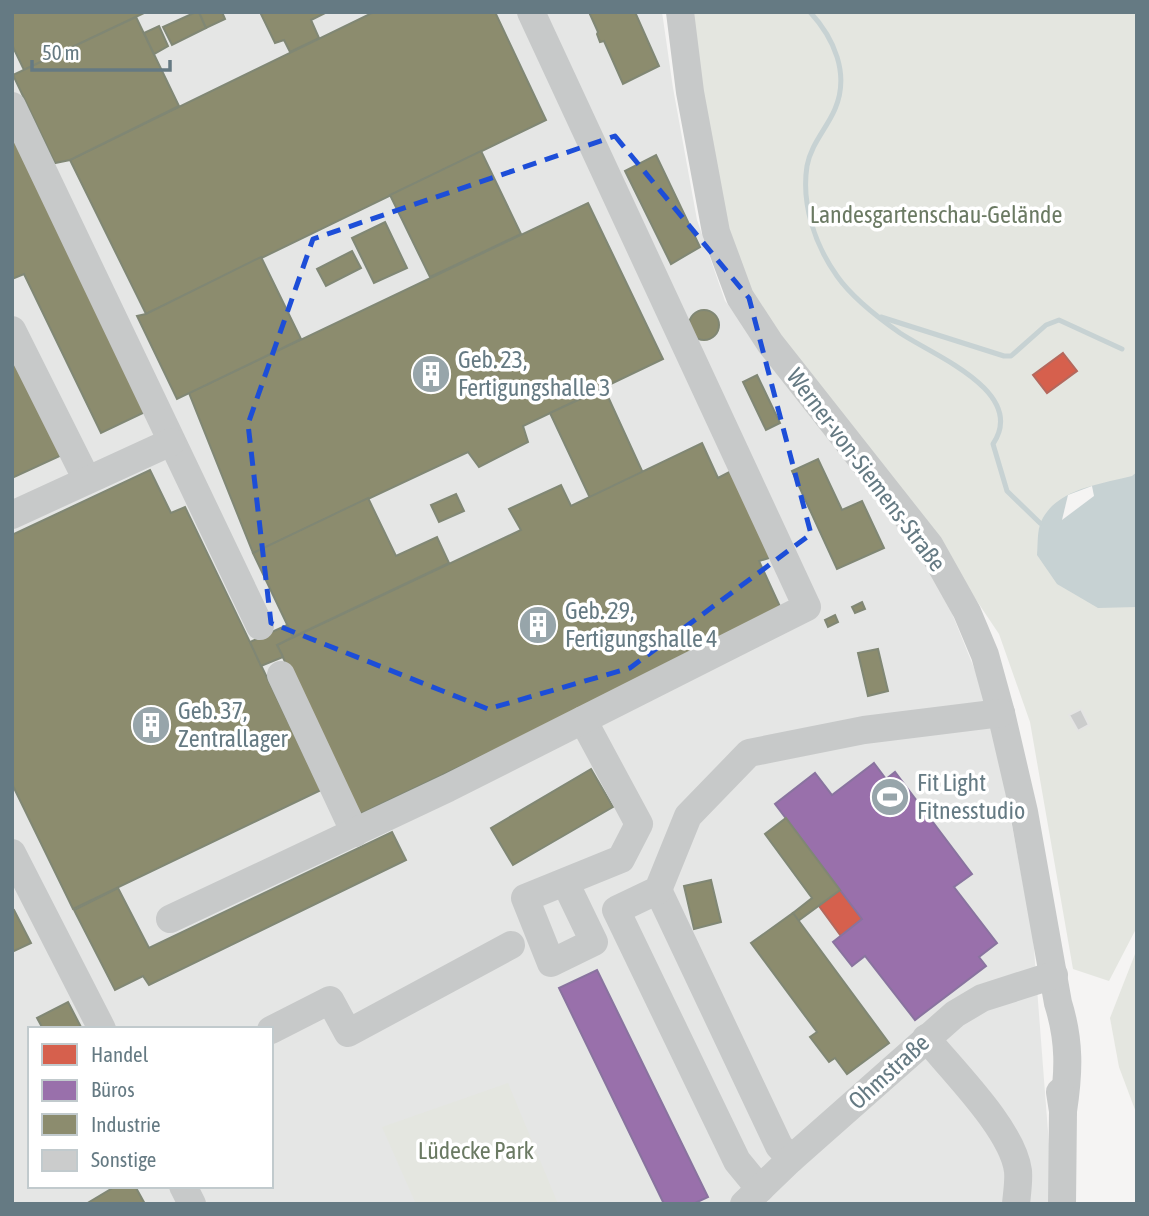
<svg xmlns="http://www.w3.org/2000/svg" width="1149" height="1216" font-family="'Asap Condensed',sans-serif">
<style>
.built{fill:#e5e6e5;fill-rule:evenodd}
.green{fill:#e4e6e0}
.water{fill:#c7d2d3}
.pier{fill:#f5f4f3}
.shops{fill:#d6604d;stroke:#b4685d;stroke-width:2}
.offices{fill:#9970ab;stroke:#89739f;stroke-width:2}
.industry{fill:#8c8c6e;stroke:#808774;stroke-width:2}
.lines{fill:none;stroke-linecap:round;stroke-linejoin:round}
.stream{stroke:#c7d2d3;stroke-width:5}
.building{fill:#cbcccc;stroke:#e4e4e3;stroke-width:2}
.minor{stroke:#c7c9c9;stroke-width:28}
.marked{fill:none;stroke:#1d4ed8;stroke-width:5;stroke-dasharray:14 9;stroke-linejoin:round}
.labels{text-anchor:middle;stroke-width:7;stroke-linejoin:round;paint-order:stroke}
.park-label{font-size:24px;fill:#6b7a63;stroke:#fff}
.poi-label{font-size:24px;fill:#657a83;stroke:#fff;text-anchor:start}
.street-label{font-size:24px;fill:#657a83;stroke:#fff}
</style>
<rect width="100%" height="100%" fill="#f5f4f3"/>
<path class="built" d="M12 12H662L673 88 697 220 725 301 926 549 989 705 1033 936 1052 1184 1051 1204H12ZM30 1029H271V1186H30Z"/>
<g class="green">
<path d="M687 12H1137V927L1109 981 1073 969 1030 722 999 634 936 540 771 336 740 264 715 187Z"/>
<path d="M1137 949V1115L1119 1067 1110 1018Z"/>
<path d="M508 1083 558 1204H416L382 1127Z"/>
</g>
<path class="water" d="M1137 472V607L1098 608 1057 584 1037 555C1038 544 1037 531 1041 522 1055 489 1101 484 1132 476Z"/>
<path class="pier" d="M1092 486 1094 496 1062 520 1068 495Z"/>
<g class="shops">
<path d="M1063 353 1077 371 1047 393 1033 375Z"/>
<path d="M840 890 862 919 841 936 819 906Z"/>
</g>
<g class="offices">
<path d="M874 763 886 779 895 772 972 874 954 887 997 943 979 957 986 966 915 1020 865 956 852 966 833 942 862 919 775 804 815 773 832 795Z"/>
<path d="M597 970 708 1197 693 1204H664L559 988Z"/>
</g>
<g class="industry">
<path d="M12 12H146L24 70 12 45Z"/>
<path d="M196 12H199L206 28 172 45 163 27Z"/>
<path d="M199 12H222L225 19 206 28Z"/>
<path d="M260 12H327L311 20 319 38 290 52 284 40 275 43Z"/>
<path d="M374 12H495L546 120 146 314 70 160Z"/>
<path d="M589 12H635L659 66 623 84 604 41 600 42 597 34 598 32Z"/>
<path d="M136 17 179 106 70 160 55 163 13 75Z"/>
<path d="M159 26 168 46 154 54 144 33Z"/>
<path d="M12 134 147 411 101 433 24 274 12 279Z"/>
<path d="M481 151 521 234 430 277 390 195Z"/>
<path d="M656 155 700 247 671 264 625 171Z"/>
<path d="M588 203 663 359 523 426 528 442 479 467 468 452 253 553 189 393Z"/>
<path d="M385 222 407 268 374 283 352 238Z"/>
<path d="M352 251 361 268 326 286 317 269Z"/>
<path d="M261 257 301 339 177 399 137 316 146 314Z"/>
<circle cx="704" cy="325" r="15"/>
<path d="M12 336 64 454 12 478Z"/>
<path d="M757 375 780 423 766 430 743 382Z"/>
<path d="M604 388 643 473 590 498 550 413Z"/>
<path d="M702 443 718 478 733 470 776 556 759 561 783 613 358 815 277 645 521 530 509 509 561 485 571 506Z"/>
<path d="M818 459 842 510 862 501 884 548 837 569 792 471Z"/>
<path d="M150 470 171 513 185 507 321 790 73 909 12 784V535Z"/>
<path d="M456 494 464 511 439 522 431 505Z"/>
<path d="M368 498 396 556 437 537 449 563 293 637 253 553Z"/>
<path d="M862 602 865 609 855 613 852 607Z"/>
<path d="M835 615 838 622 828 627 825 620Z"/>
<path d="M287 625 293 637 277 645 283 657 261 666 250 642Z"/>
<path d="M878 649 888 691 868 696 858 653Z"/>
<path d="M591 769 613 807 513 865 491 828Z"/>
<path d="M786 818 840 890 798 921 793 913 812 898 765 834Z"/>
<path d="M392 832 406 860 149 985 143 976 115 990 74 910 118 888 149 948Z"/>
<path d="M711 880 721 922 694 929 684 886Z"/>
<path d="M14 910 31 943 12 952V911Z"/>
<path d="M793 913 889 1043 847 1074 835 1058 829 1062 810 1037 817 1032 751 943Z"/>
<path d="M68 1002 82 1029H43L37 1018Z"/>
<path d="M116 1186H135L145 1204H86Z"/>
</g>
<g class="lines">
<g class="stream">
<path d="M810 12C834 38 850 74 835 109 827 128 811 144 807 166 801 204 815 245 837 276 851 296 880 319 900 333 933 355 1028 392 993 444L1007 491 1040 523"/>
<path d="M881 317 1004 356H1011L1046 325 1059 320 1122 349"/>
</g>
</g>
<path class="building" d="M1081 709 1089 725 1078 731 1069 715Z"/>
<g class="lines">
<g class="minor">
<path d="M680 12 690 92 716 232 740 297 770 343 930 546 967 612 985 655 1001 713 1024 812 1058 1003C1070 1041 1069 1072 1063 1111"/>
<path d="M12 106 260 626"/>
<path d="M12 330 87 480"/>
<path d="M12 515 171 442"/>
<path d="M281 675 355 833"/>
<path d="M12 853 102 1029"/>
<path d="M565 882 594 942 551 963 525 898 621 859 639 824 583 720"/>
<path d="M658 890 779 1146 791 1159"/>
<path d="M170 919 448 788 807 607 531 12"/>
<path d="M271 1030 330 1000 348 1033 511 945"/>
<path d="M926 1038C953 1071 1013 1130 1018 1171 1019 1181 1017 1193 1016 1204"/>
<path d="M1060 1092 1063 1111 1062 1204"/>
<path d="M183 1186 192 1204"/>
<path d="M760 1189 737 1161 616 910 658 890 688 816 749 753 864 730 1001 713"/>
<path d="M744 1204 791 1159 955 1014 982 998 1054 975"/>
</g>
</g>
<path class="marked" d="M615 136 749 298 811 534 630 668 488 709 271 623 248 424 313 239Z"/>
<defs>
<g id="building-disc" transform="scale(2.0125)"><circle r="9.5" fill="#97a5aa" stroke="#fff"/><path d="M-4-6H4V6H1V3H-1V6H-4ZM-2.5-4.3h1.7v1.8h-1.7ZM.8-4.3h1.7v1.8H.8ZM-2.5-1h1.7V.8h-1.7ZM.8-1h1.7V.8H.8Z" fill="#fff"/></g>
<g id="stadium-disc" transform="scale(2.0125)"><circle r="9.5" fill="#97a5aa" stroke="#fff"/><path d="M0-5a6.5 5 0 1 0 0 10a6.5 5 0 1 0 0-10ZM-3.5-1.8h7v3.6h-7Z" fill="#fff"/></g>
</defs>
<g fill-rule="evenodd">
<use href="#building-disc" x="431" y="374"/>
<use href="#building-disc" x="538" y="625"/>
<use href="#building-disc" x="151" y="725"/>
<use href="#stadium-disc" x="890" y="797"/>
</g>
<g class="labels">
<g class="park-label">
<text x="936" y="223">Landesgartenschau-Gelände</text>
<text x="476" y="1159">Lüdecke Park</text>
</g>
<g class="poi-label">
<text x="458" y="368">Geb. 23,<tspan x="458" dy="28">Fertigungshalle 3</tspan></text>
<text x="565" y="619">Geb. 29,<tspan x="565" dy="28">Fertigungshalle 4</tspan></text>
<text x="178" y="719">Geb. 37,<tspan x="178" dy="28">Zentrallager</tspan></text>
<text x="917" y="791">Fit Light<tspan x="917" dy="28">Fitnesstudio</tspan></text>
</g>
<g class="street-label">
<text transform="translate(866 470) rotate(53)" y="8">Werner-von-Siemens-Straße</text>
<text transform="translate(889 1072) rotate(-42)" y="8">Ohmstraße</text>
</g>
</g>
<rect width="1149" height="1216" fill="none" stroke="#657a83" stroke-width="28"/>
<rect x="28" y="1027" width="245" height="161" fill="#ffffff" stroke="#c1cacd" stroke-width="2"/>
<rect x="42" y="1044" width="35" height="21" fill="#d6604d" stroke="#c1cacd" stroke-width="2"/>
<text x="91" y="1062" font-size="21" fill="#657a83">Handel</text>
<rect x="42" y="1080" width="35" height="21" fill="#9970ab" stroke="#c1cacd" stroke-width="2"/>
<text x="91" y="1097" font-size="21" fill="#657a83">Büros</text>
<rect x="42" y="1114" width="35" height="21" fill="#8c8c6e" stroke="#c1cacd" stroke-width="2"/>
<text x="91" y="1132" font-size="21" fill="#657a83">Industrie</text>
<rect x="42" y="1150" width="35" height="21" fill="#cbcccc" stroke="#c1cacd" stroke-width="2"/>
<text x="91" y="1167" font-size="21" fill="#657a83">Sonstige</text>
<path d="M32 60v10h138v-10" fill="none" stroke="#657a83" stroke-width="3.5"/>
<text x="42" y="60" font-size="21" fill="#657a83" stroke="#ffffff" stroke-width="5" paint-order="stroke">50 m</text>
</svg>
